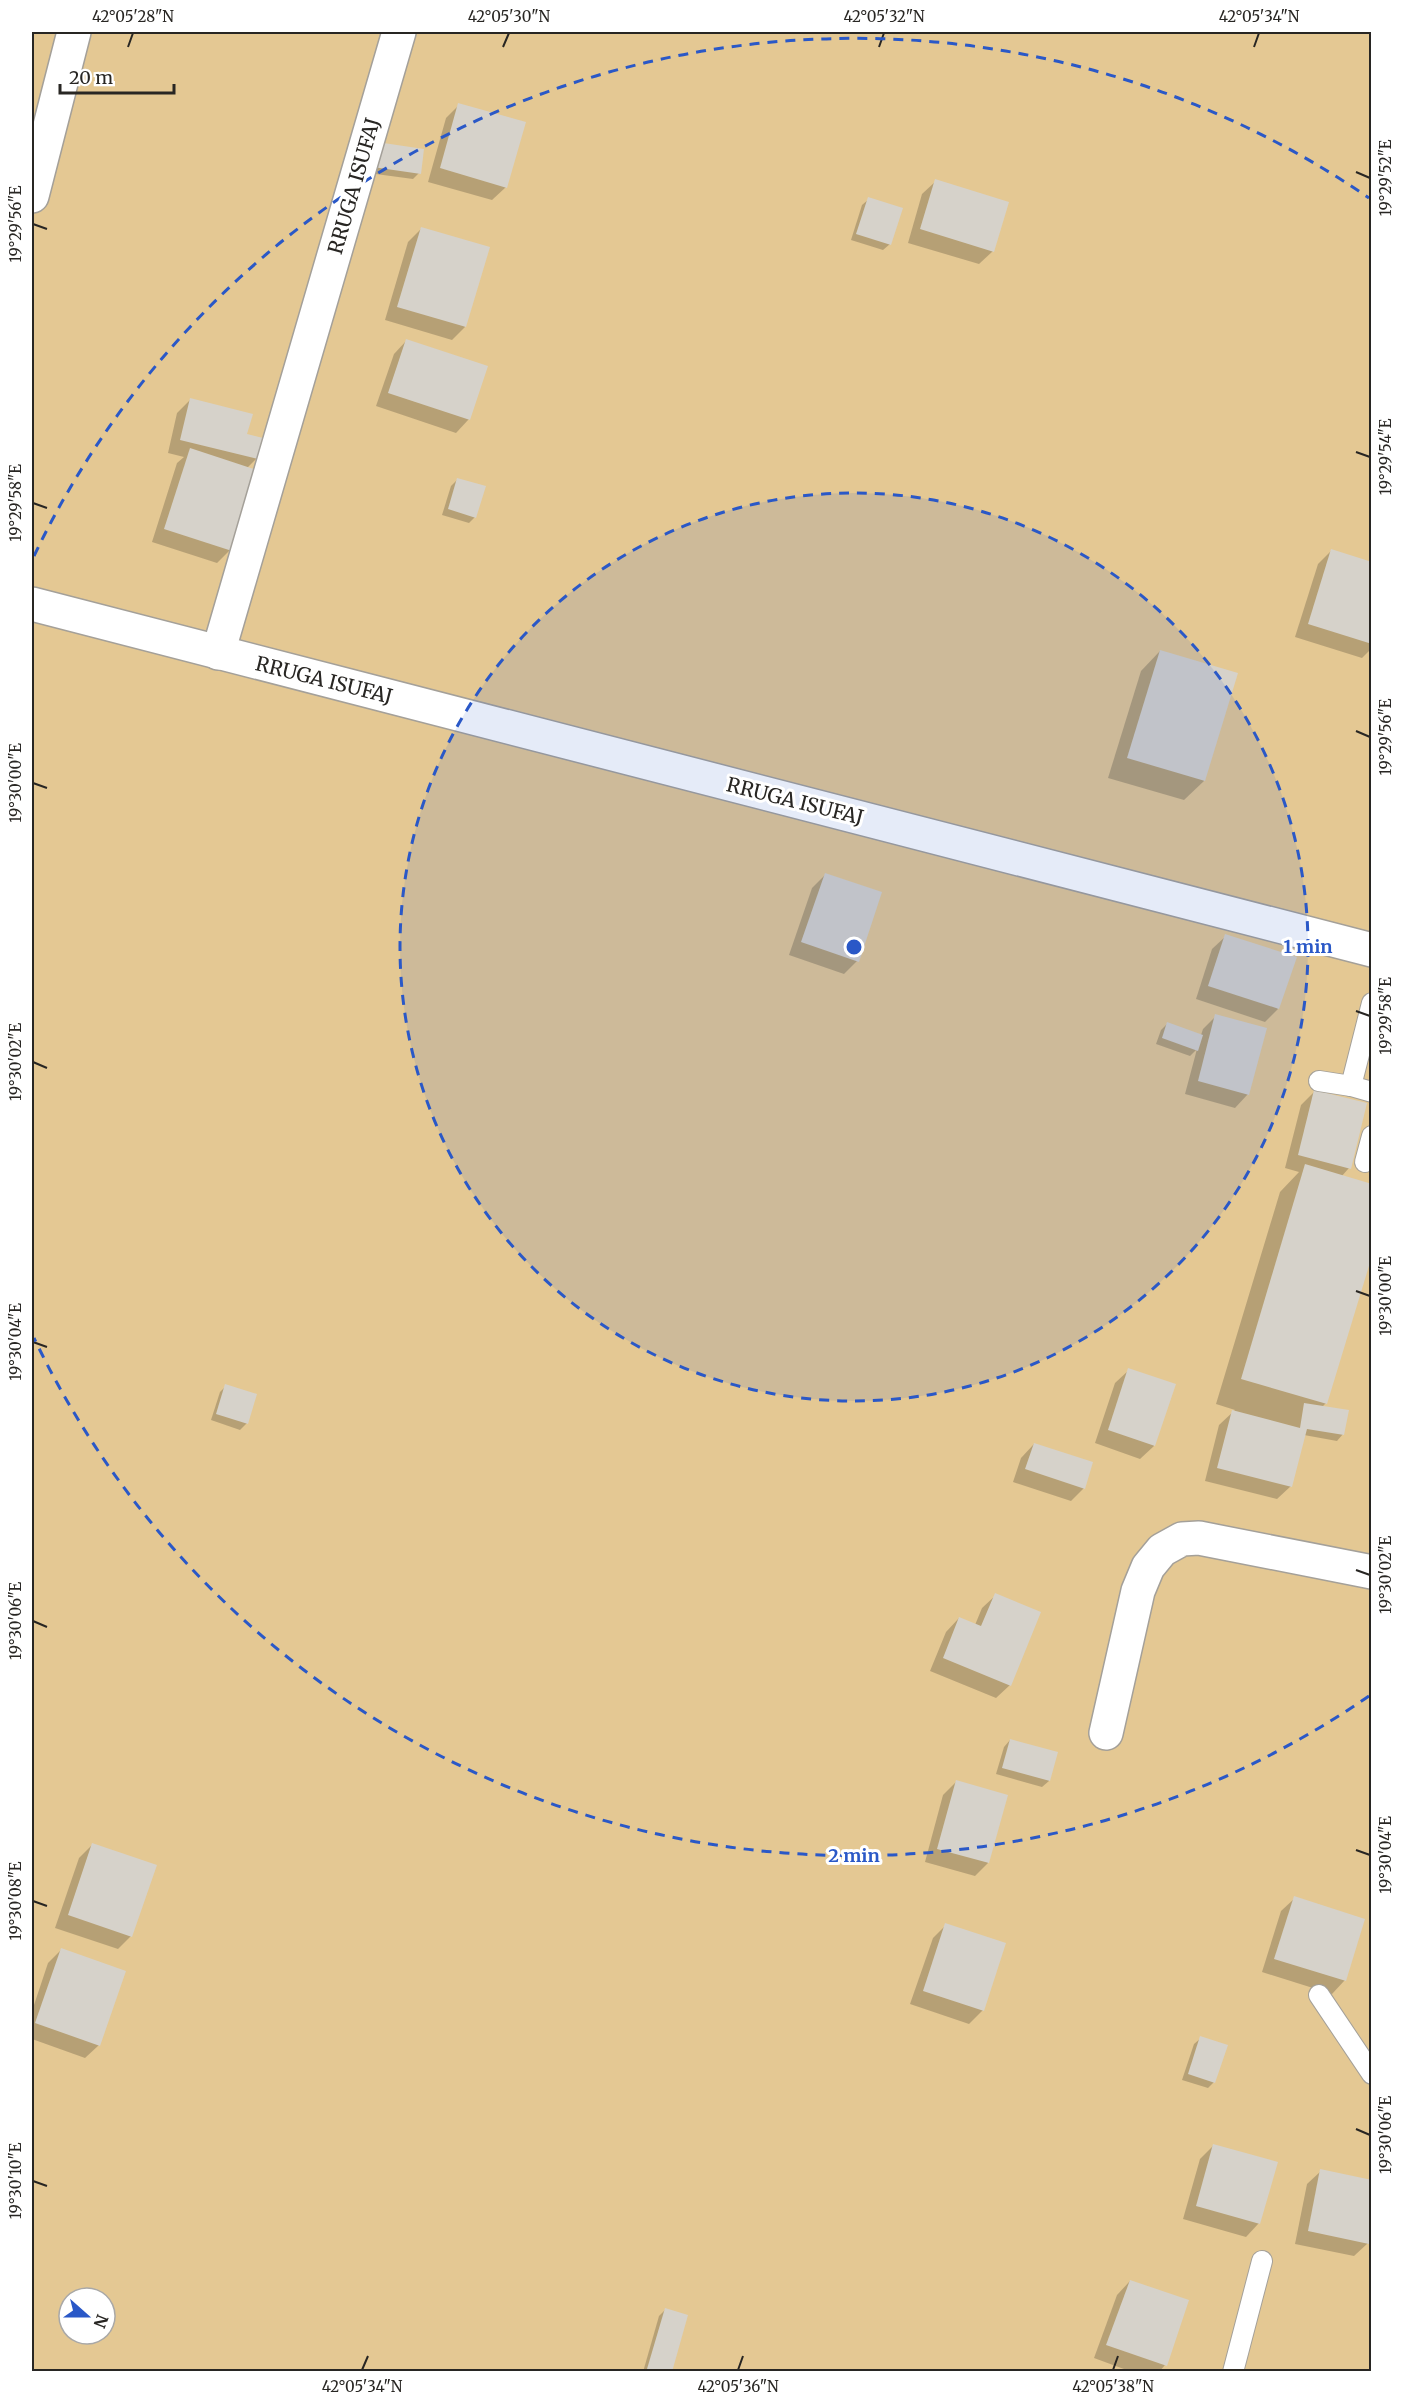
<svg xmlns="http://www.w3.org/2000/svg" width="1403" height="2403" font-family="Merriweather,serif">
<style>
.green{fill:#e4c893;fill-rule:evenodd}
.shadow{fill:#0003}
.building{fill:#d6d2ca}
.lines{fill:none;stroke-linecap:round;stroke-linejoin:round}
.service-casing{stroke:#a4a099;stroke-width:22}
.minor-casing{stroke:#a4a099;stroke-width:36}
.service{stroke:#fff;stroke-width:20}
.minor{stroke:#fff;stroke-width:33}
.ticks{fill:none;stroke:#282623;stroke-width:2}
.ring{fill:none;stroke:#2a58c7;stroke-width:3;stroke-dasharray:10 8}
.labels{text-anchor:middle;stroke-width:6;stroke-linejoin:round;paint-order:stroke}
.street-label{font-size:20px;fill:#282623;stroke:#fff}
.centre{fill:#2a58c7;stroke:#fff;stroke-width:3}
.ring-label{font-size:18px;text-anchor:middle;font-weight:bold;fill:#2a58c7;stroke:#fff;stroke-width:6;stroke-linejoin:round;paint-order:stroke}
.neatline{fill:none;stroke:#282623;stroke-width:2}
.ticks-label{font-size:15px;text-anchor:middle;fill:#282623}
</style>
<rect width="100%" height="100%" fill="#f8f4ec"/>
<path class="green" d="M32 32H1371V2371L32 2372ZM69 2298H105V2334H69Z"/>
<g class="shadow">
<path d="M459 105 506 187 492 200 428 182 446 118Z"/>
<path d="M422 150 419 173 413 179 361 172Z"/>
<path d="M936 181 993 251 979 264 908 243 922 194Z"/>
<path d="M869 199 890 244 883 250 851 240 862 205Z"/>
<path d="M422 228 465 327 452 340 385 320 408 242Z"/>
<path d="M407 340 469 419 456 433 376 406 394 354Z"/>
<path d="M190 400 246 435 257 458 247 468 230 550 217 563 152 542 177 463 184 457 168 453 177 413Z"/>
<path d="M457 480 475 517 469 523 442 515 451 486Z"/>
<path d="M1331 551 1372 563V648L1362 658 1295 637 1318 564Z"/>
<path d="M1160 651 1204 781 1184 800 1108 778 1141 671Z"/>
<path d="M825 875 857 961 844 974 789 955 812 888Z"/>
<path d="M1226 936 1278 1009 1265 1022 1196 999 1212 949Z"/>
<path d="M1216 1016 1248 1094 1235 1108 1185 1094 1197 1049 1190 1056 1156 1044 1161 1030 1167 1024 1201 1035 1203 1029Z"/>
<path d="M1315 1091 1349 1168 1341 1177 1326 1403 1322 1407 1343 1434 1337 1441 1304 1435 1291 1486 1277 1499 1205 1481 1219 1425 1235 1410 1216 1404 1280 1192 1299 1172 1285 1168 1301 1105Z"/>
<path d="M1129 1370 1154 1446 1140 1459 1095 1443 1115 1383Z"/>
<path d="M226 1386 247 1423 240 1430 211 1420 220 1392Z"/>
<path d="M1034 1444 1084 1488 1071 1501 1013 1482 1021 1458Z"/>
<path d="M996 1595 1010 1685 996 1698 930 1671 946 1632 959 1618 975 1625 982 1608Z"/>
<path d="M1010 1740 1056 1753 1049 1781 1042 1787 996 1774 1004 1747Z"/>
<path d="M956 1782 988 1863 975 1876 925 1862 943 1795Z"/>
<path d="M92 1845 131 1936 118 1949 55 1928 79 1858Z"/>
<path d="M1295 1898 1345 1980 1332 1994 1262 1972 1281 1911Z"/>
<path d="M946 1925 983 2010 969 2024 910 2004 933 1938Z"/>
<path d="M61 1950 99 2045 85 2058 32 2039V2011L48 1963Z"/>
<path d="M1201 2038 1214 2082 1208 2088 1182 2080 1194 2044Z"/>
<path d="M1213 2146 1259 2223 1246 2237 1183 2219 1200 2159Z"/>
<path d="M1321 2171 1368 2243 1354 2256 1295 2244 1307 2184Z"/>
<path d="M1130 2281 1165 2365 1159 2372H1132L1094 2358 1117 2295Z"/>
<path d="M665 2310 670 2372H643L659 2316Z"/>
</g>
<g class="building">
<path d="M458 103 526 122 507 188 440 168Z"/>
<path d="M370 141 424 149 421 174 366 166Z"/>
<path d="M935 179 1009 202 994 252 920 229Z"/>
<path d="M868 197 903 208 891 245 856 234Z"/>
<path d="M421 227 490 247 466 327 397 307Z"/>
<path d="M406 339 488 366 470 420 388 393Z"/>
<path d="M190 398 253 414 247 434 263 438 258 459 180 440Z"/>
<path d="M190 448 257 470 232 551 164 529Z"/>
<path d="M457 478 486 486 476 518 448 509Z"/>
<path d="M1331 549 1372 562V644L1308 624Z"/>
<path d="M1160 650 1238 673 1205 781 1127 758Z"/>
<path d="M825 873 882 892 859 962 801 942Z"/>
<path d="M1225 934 1297 957 1279 1009 1208 986Z"/>
<path d="M1215 1014 1267 1028 1249 1095 1198 1081Z"/>
<path d="M1167 1022 1203 1035 1198 1051 1162 1038Z"/>
<path d="M1314 1090 1367 1103 1351 1169 1298 1155Z"/>
<path d="M1305 1164 1372 1184V1256L1327 1404 1241 1379Z"/>
<path d="M1128 1368 1176 1384 1155 1446 1108 1430Z"/>
<path d="M225 1384 257 1394 248 1424 216 1414Z"/>
<path d="M1304 1403 1349 1410 1344 1435 1307 1429 1292 1487 1217 1468 1232 1410 1300 1428Z"/>
<path d="M1034 1443 1093 1462 1085 1489 1025 1469Z"/>
<path d="M995 1593 1041 1612 1011 1686 943 1658 959 1617 981 1626Z"/>
<path d="M1010 1739 1058 1752 1050 1781 1002 1768Z"/>
<path d="M956 1780 1008 1795 989 1863 937 1849Z"/>
<path d="M92 1843 157 1865 132 1937 68 1915Z"/>
<path d="M1294 1896 1365 1919 1346 1981 1274 1959Z"/>
<path d="M945 1923 1006 1943 984 2011 923 1991Z"/>
<path d="M61 1948 126 1971 100 2046 35 2023Z"/>
<path d="M1200 2036 1228 2045 1215 2083 1188 2074Z"/>
<path d="M1213 2144 1278 2162 1260 2224 1196 2206Z"/>
<path d="M1320 2169 1372 2180V2232L1369 2244 1308 2231Z"/>
<path d="M1130 2280 1189 2300 1167 2366 1106 2345Z"/>
<path d="M665 2308 688 2315 672 2372H656L647 2369Z"/>
</g>
<g class="lines">
<g class="service-casing">
<g id="service">
<path d="M1319 1081 1351 1086 1372 1092"/>
<path d="M1351 1086 1372 1003"/>
<path d="M1365 1162 1372 1136"/>
<path d="M1319 1995 1372 2074"/>
<path d="M1233 2372 1262 2261"/>
</g>
</g>
<g class="minor-casing">
<g id="minor">
<path d="M32 196 74 32"/>
<path d="M32 604 1372 950"/>
<path d="M218 653 399 32"/>
<path d="M1106 1733 1138 1591 1148 1567 1162 1550 1182 1539 1199 1538 1372 1572"/>
</g>
</g>
<use href="#service" class="service"/>
<use href="#minor" class="minor"/>
</g>
<path class="ticks" d="M128 47 133 33M503 47 509 33M879 47 884 33M1254 47 1259 33M1356 172 1370 178M33 224 47 229M1356 452 1370 457M33 503 47 508M1356 731 1370 737M33 783 47 788M1356 1011 1370 1016M33 1062 47 1068M1356 1291 1370 1296M33 1342 47 1347M1356 1570 1370 1575M33 1621 47 1627M1356 1850 1370 1855M33 1901 47 1906M1356 2129 1370 2135M33 2181 47 2186M362 2370 368 2356M738 2370 743 2356M1113 2370 1118 2356"/>
<circle cx="854" cy="947" r="454" fill="#2a58c7" fill-opacity=".12"/>
<g class="ring">
<circle cx="854" cy="947" r="454"/>
<path d="M1369 1696A909 909 0 0 1 34 1338M34 556A909 909 0 0 1 1369 198"/>
</g>
<g class="labels">
<g class="street-label">
<text transform="translate(354 186) rotate(-74)" y="7">RRUGA ISUFAJ</text>
<text transform="translate(324 680) rotate(14)" y="7">RRUGA ISUFAJ</text>
<text transform="translate(795 801) rotate(14)" y="7">RRUGA ISUFAJ</text>
</g>
</g>
<circle cx="854" cy="947" r="9" class="centre"/>
<g class="ring-label">
<text x="1308" y="953">1 min</text>
<text x="854" y="1862">2 min</text>
</g>
<rect width="1403" height="2403" fill="none" stroke="#ffffff" stroke-width="66"/>
<g transform="translate(87 2316) rotate(111)"><circle r="28" fill="#ffffff" stroke="#a9a8a7" stroke-width="1.5"/>
<path d="M0-4.5L10 22L0 15L-10 22Z" fill="#2a58c7"/>
<text y="-9" font-size="16" font-weight="bold" text-anchor="middle" fill="#282623">N</text>
</g>
<path d="M60 84v9h114v-9" fill="none" stroke="#282623" stroke-width="3"/>
<text x="69" y="84" font-size="18" fill="#282623" stroke="#ffffff" stroke-width="4.5" paint-order="stroke">20 m</text>
<rect x="33" y="33" width="1337" height="2337" class="neatline"/>
<g class="ticks-label">
<text x="133" y="22">42°05'28"N</text>
<text x="509" y="22">42°05'30"N</text>
<text x="884" y="22">42°05'32"N</text>
<text x="1259" y="22">42°05'34"N</text>
<text transform="translate(1386 178) rotate(-90)" y="5">19°29'52"E</text>
<text transform="translate(16 224) rotate(-90)" y="5">19°29'56"E</text>
<text transform="translate(1386 457) rotate(-90)" y="5">19°29'54"E</text>
<text transform="translate(16 503) rotate(-90)" y="5">19°29'58"E</text>
<text transform="translate(1386 737) rotate(-90)" y="5">19°29'56"E</text>
<text transform="translate(16 783) rotate(-90)" y="5">19°30'00"E</text>
<text transform="translate(1386 1016) rotate(-90)" y="5">19°29'58"E</text>
<text transform="translate(16 1062) rotate(-90)" y="5">19°30'02"E</text>
<text transform="translate(1386 1296) rotate(-90)" y="5">19°30'00"E</text>
<text transform="translate(16 1342) rotate(-90)" y="5">19°30'04"E</text>
<text transform="translate(1386 1575) rotate(-90)" y="5">19°30'02"E</text>
<text transform="translate(16 1621) rotate(-90)" y="5">19°30'06"E</text>
<text transform="translate(1386 1855) rotate(-90)" y="5">19°30'04"E</text>
<text transform="translate(16 1901) rotate(-90)" y="5">19°30'08"E</text>
<text transform="translate(1386 2135) rotate(-90)" y="5">19°30'06"E</text>
<text transform="translate(16 2181) rotate(-90)" y="5">19°30'10"E</text>
<text x="362" y="2392">42°05'34"N</text>
<text x="738" y="2392">42°05'36"N</text>
<text x="1113" y="2392">42°05'38"N</text>
</g>
</svg>
